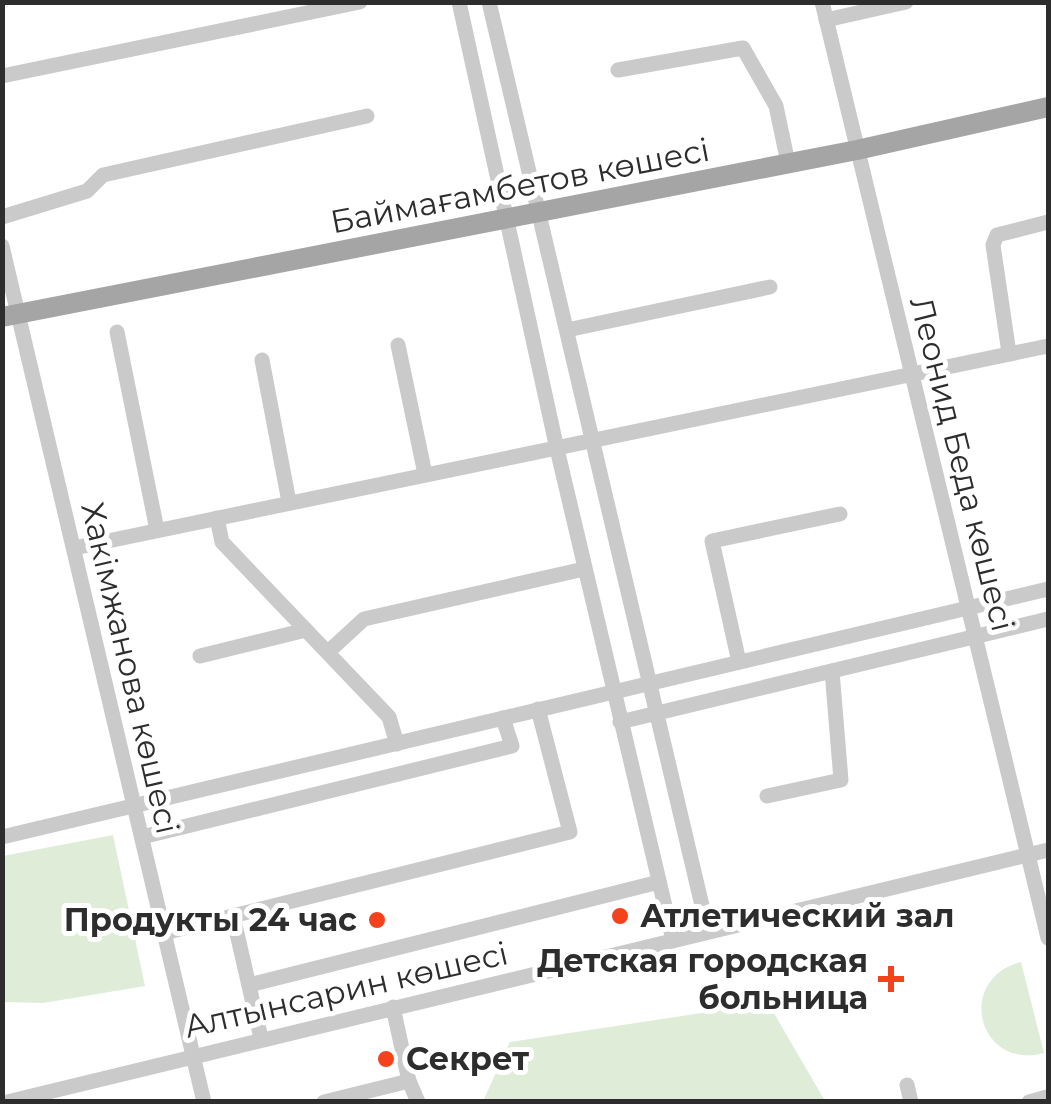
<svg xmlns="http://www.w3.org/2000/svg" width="1051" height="1104" font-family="Montserrat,sans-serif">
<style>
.green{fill:#deecd8}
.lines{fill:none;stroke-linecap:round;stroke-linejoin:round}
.minor{stroke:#cacaca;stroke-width:15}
.major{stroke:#a5a5a5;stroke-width:20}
.poi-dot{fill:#f5421d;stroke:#fff;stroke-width:4}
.labels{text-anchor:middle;stroke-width:10;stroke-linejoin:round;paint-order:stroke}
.street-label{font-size:32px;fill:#2d2d2d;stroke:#fff}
.poi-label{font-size:32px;font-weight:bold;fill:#2d2d2d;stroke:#fff;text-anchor:start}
</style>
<rect width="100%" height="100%" fill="#fff"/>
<g class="green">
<path d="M113 835 145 986 43 1003 3 1002V856Z"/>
<path d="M1021 962 1044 1053C979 1071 954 980 1021 962Z"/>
<path d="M768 1003 825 1101H483L510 1042Z"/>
</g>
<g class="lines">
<g class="minor">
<path d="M459 2 557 449 673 940"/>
<path d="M489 2 708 931"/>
<path d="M822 2 1048 938"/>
<path d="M826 20 906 2"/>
<path d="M618 70 743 48 776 106 788 163"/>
<path d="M2 76 360 2"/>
<path d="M2 217 87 191 103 175 367 116"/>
<path d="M2 246 204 1102"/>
<path d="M567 330 770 287"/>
<path d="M117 332 157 530"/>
<path d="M398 345 425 474"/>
<path d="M1009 353 993 245 997 235 1048 222"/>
<path d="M262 360 289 502"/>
<path d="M217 518 222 542 389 717 397 744"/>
<path d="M74 548 1048 346"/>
<path d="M328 652 364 619 584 569"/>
<path d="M200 656 306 630"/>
<path d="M739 662 712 541 840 514"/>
<path d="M620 722 1048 619"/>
<path d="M767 796 841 780 832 671"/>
<path d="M2 837 1048 589"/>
<path d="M142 837 512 746 503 718"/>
<path d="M233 916 261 1038"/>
<path d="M164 933 570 832 538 709"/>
<path d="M249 985 659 882"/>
<path d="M393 1007 409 1081 418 1102"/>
<path d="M907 1085 911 1102"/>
<path d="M7 1102 1048 850"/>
<path d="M324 1102 409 1081"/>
<path d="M1029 1102 1047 1097"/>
</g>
<path class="major" d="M2 317 857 150 1048 107"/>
</g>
<g class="poi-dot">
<circle cx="620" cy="916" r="10"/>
<circle cx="377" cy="920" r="10"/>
<path d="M886 964h10v10h10v10h-10v10h-10v-10h-10v-10h10z"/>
<circle cx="386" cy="1059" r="10"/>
</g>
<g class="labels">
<g class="street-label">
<text transform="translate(520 186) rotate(-11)" y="11">Баймағамбетов көшесі</text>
<text transform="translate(962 464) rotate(76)" y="11">Леонид Беда көшесі</text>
<text transform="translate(130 668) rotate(77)" y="11">Хакімжанова көшесі</text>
<text transform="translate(346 990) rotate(-13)" y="11">Алтынсарин көшесі</text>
</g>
<g class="poi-label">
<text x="640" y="927">Атлетический зал</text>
<text x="357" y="931" text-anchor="end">Продукты 24 час</text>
<text x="868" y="972" text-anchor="end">Детская городская<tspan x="868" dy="37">больница</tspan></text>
<text x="406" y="1070">Секрет</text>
</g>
</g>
<rect width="1051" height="1104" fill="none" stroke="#2d2d2d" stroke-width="10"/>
</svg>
